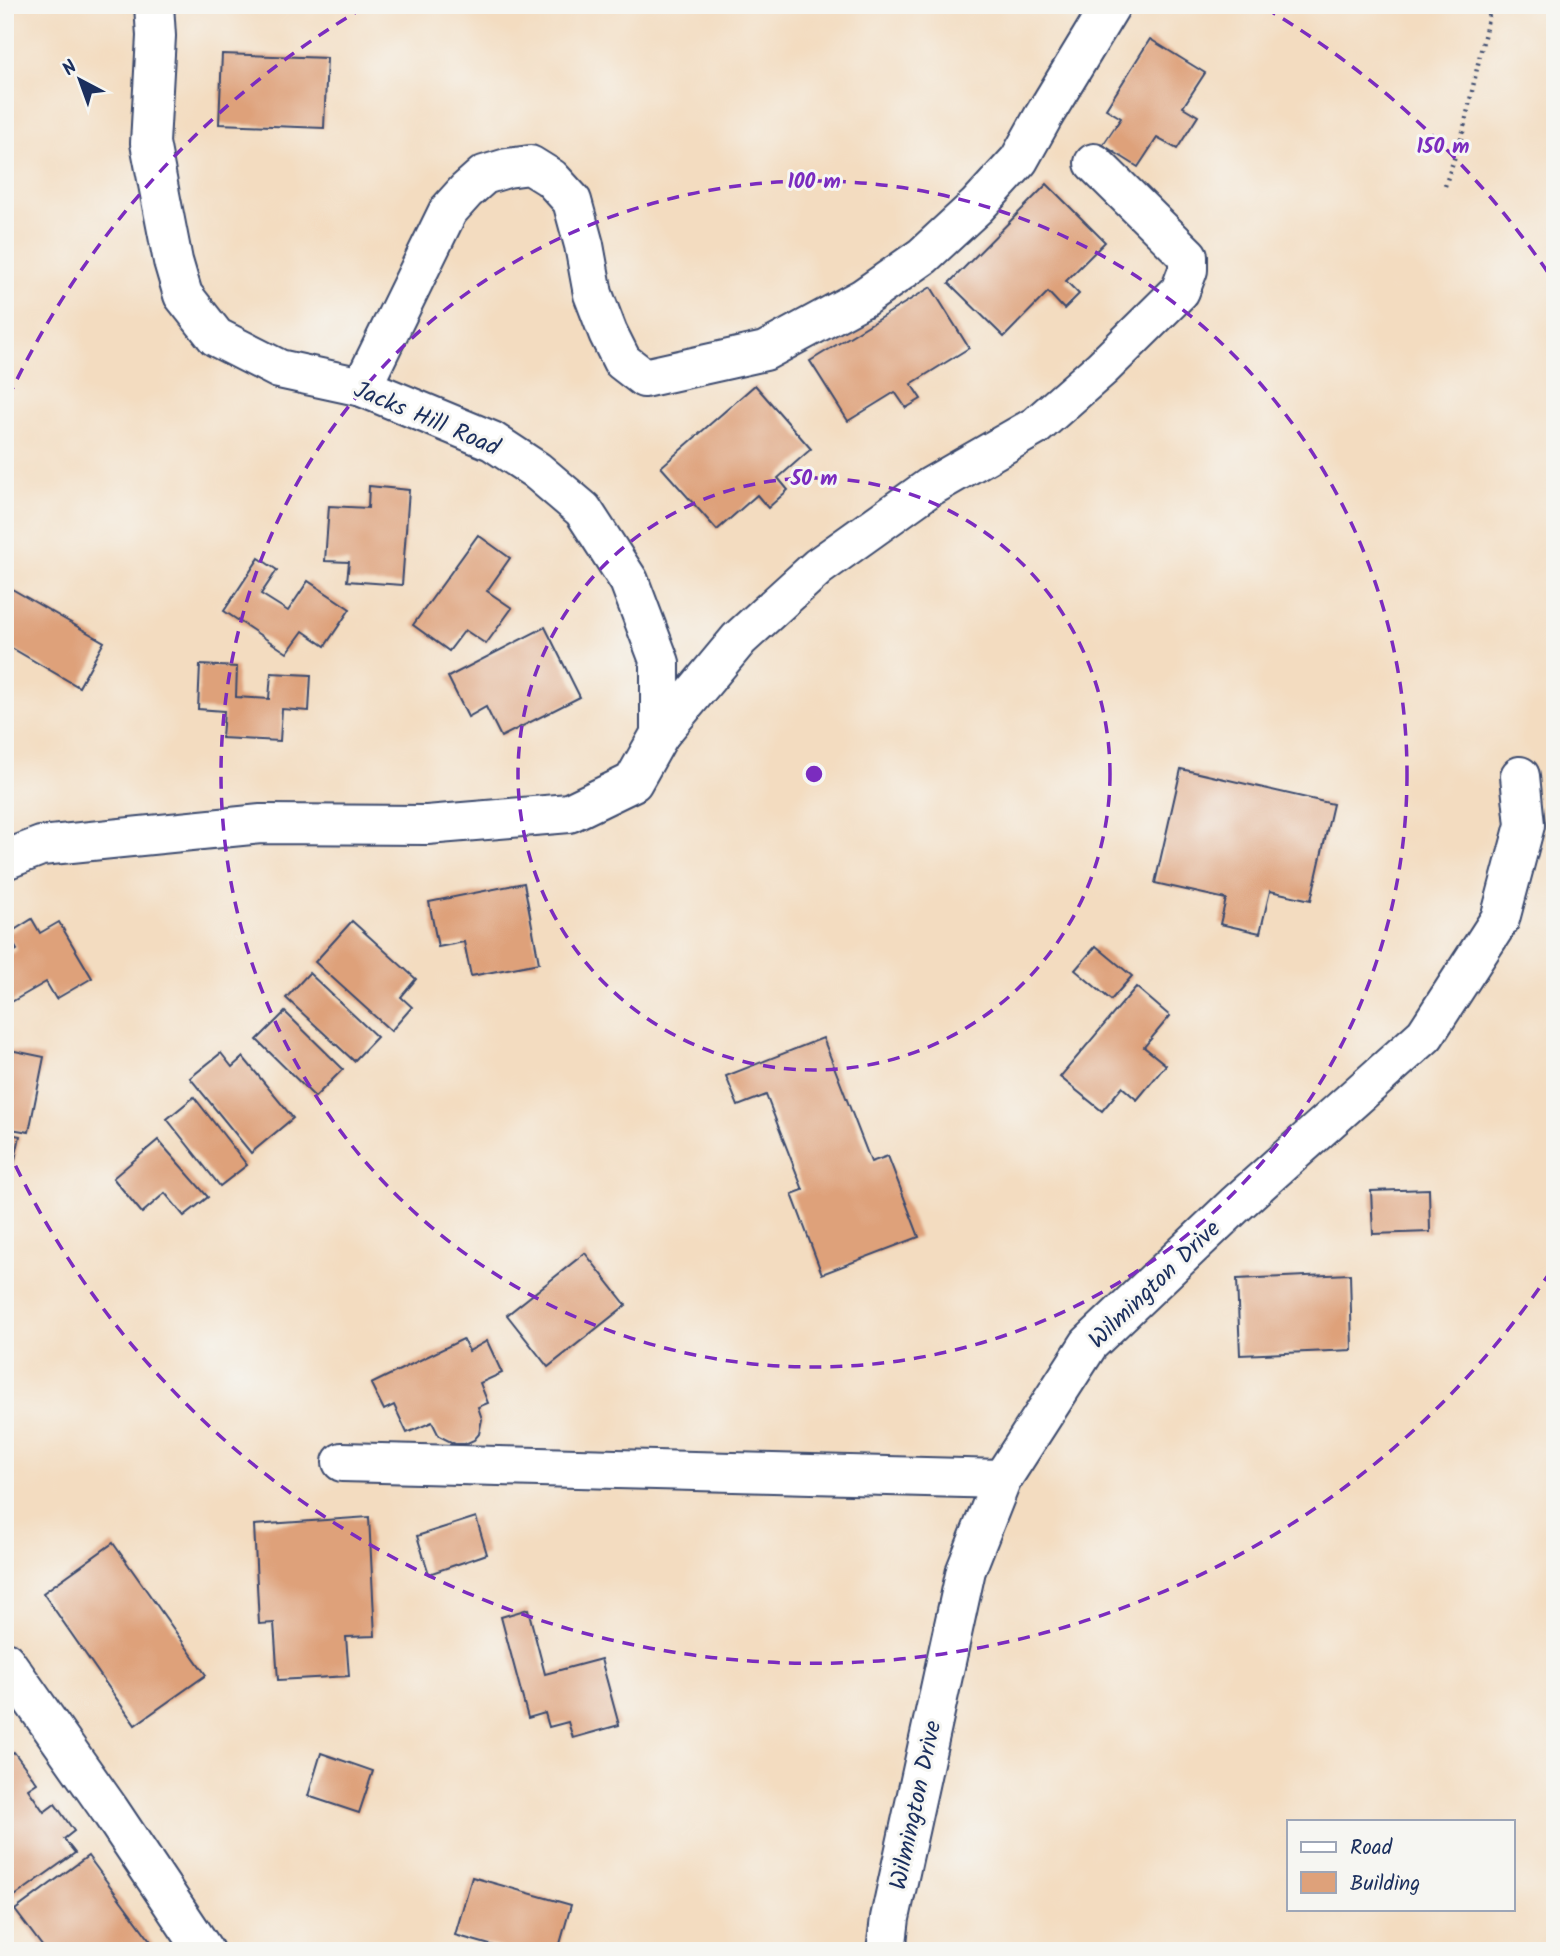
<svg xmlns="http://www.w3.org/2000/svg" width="1560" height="1956" font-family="Kalam,sans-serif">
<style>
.building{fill:#dea17a}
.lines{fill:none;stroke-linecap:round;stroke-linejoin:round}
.minor-casing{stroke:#3b496d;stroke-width:42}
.path{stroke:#3b496d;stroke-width:4.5;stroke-dasharray:2 5;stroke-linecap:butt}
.minor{stroke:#fff;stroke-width:38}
.ring{fill:none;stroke:#7b2cbf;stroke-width:3.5;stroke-dasharray:12 9}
.labels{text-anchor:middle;stroke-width:6;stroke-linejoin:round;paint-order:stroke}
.street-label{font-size:24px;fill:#1b2f5e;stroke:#f6f6f2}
.centre{fill:#7b2cbf;stroke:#f6f6f2;stroke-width:3.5}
.ring-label{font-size:21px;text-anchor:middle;font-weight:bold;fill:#7b2cbf;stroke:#f6f6f2;stroke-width:6;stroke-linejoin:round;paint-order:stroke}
</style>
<rect width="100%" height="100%" fill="#f6f6f2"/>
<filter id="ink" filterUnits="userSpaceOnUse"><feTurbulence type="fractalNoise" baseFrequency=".0143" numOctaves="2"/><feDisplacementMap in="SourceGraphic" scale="14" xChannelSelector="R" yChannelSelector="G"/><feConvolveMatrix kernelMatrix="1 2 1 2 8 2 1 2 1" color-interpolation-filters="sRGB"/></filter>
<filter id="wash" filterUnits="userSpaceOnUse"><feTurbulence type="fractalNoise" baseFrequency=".00686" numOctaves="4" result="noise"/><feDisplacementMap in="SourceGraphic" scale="28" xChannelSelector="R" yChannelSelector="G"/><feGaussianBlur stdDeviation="1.57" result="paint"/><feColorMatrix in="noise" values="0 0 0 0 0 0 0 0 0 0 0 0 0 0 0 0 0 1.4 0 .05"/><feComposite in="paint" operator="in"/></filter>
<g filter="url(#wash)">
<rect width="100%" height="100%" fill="#f3dcc0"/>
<g id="blocks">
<g class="building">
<path d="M1150 39 1205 73 1183 107 1198 116 1177 149 1157 138 1138 167 1103 145 1121 118 1106 109Z"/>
<path d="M222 54 327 58 324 128 219 124Z"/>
<path d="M1047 184 1105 242 1066 281 1079 294 1064 309 1048 292 1004 337 949 283Z"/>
<path d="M931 287 969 348 911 384 921 399 906 408 895 392 848 421 810 361Z"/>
<path d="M755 385 811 449 778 478 788 490 768 508 757 495 717 530 661 467Z"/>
<path d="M369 486 409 490 402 585 347 581 349 562 325 561 329 506 368 508Z"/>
<path d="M478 535 510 558 487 591 512 608 486 644 465 630 449 651 413 625Z"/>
<path d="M259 558 277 570 261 594 288 611 308 581 350 609 325 646 303 631 287 653 224 611Z"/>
<path d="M5 585 104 642 79 687 10 647 5 655Z"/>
<path d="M545 627 580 697 501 737 486 707 468 717 448 677Z"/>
<path d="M200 665 237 667 236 697 269 699 271 673 311 675 309 711 282 709 280 741 222 738 224 711 198 709Z"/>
<path d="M1554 759H1555V787L1547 785Z"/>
<path d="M1181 769 1333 804 1311 900 1270 891 1260 933 1220 924 1226 899 1155 883Z"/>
<path d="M524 883 539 963 471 976 464 942 438 947 429 902Z"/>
<path d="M32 919 40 933 59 922 92 978 56 999 46 982 8 1004 5 1000V957L17 950 8 934Z"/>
<path d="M352 921 416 979 401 997 412 1007 391 1031 315 962Z"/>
<path d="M1096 946 1132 976 1111 1000 1075 970Z"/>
<path d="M309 973 377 1037 354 1061 286 998Z"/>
<path d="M1136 987 1170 1016 1144 1047 1166 1065 1137 1100 1122 1087 1102 1111 1060 1077Z"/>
<path d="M285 1012 343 1069 315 1097 257 1040Z"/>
<path d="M823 1038 871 1162 888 1156 919 1237 822 1274 792 1194 803 1190 766 1095 738 1106 726 1076Z"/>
<path d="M5 1049 44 1057 29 1132 5 1128Z"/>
<path d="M221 1053 232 1067 243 1057 293 1118 251 1153 190 1078Z"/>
<path d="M194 1097 247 1165 220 1186 167 1119Z"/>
<path d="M5 1133 20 1136 6 1202H5Z"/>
<path d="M158 1140 208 1197 184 1216 165 1193 142 1213 113 1178Z"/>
<path d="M1429 1189 1430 1232 1373 1234 1371 1191Z"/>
<path d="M585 1253 626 1305 548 1367 507 1315Z"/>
<path d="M1350 1274 1352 1350 1240 1355 1237 1279Z"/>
<path d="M463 1339 469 1351 487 1341 502 1373 480 1383 488 1403 478 1407 482 1419 479 1434 474 1440 465 1444H455L439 1436 432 1422 407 1433 394 1405 384 1410 371 1384Z"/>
<path d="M369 1517 375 1636 346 1637 349 1676 278 1680 274 1623 259 1624 254 1525Z"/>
<path d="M476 1517 487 1554 429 1574 417 1536Z"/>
<path d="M113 1543 206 1675 135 1725 43 1593Z"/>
<path d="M528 1609 545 1674 601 1659 619 1725 573 1738 568 1722 549 1727 545 1713 528 1718 501 1617Z"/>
<path d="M14 1752 37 1783 28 1789 44 1812 55 1804 74 1831 64 1839 75 1853 12 1898 5 1890V1758Z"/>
<path d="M321 1753 373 1771 359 1813 308 1796Z"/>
<path d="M88 1856 158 1951H46L15 1910Z"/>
<path d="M472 1877 571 1905 558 1951H511L455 1935Z"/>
</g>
</g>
</g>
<g filter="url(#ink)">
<use href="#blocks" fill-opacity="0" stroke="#3b496d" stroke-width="2"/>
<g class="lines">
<g class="minor-casing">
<g id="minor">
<path d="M362 387 448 211 466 191 484 175 507 168 530 165 551 178 572 201 584 245 593 294 608 333 622 361 644 378 765 351 863 298 923 256 977 206 1019 160 1043 117 1111 5"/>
<path d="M660 734 739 639 818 567 930 487 1036 426 1102 368 1180 291 1188 270V256L1094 163"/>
<path d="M5 860 41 846 261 824 427 825 569 813 633 782 660 734V663L629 581 583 510 536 470 492 441 362 387 279 369 216 337 183 295 173 261 150 143 156 36 154 5"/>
<path d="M342 1462 1002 1479"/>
<path d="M5 1661 109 1809 204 1951"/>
<path d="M886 1951 890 1918 966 1570 1002 1479 1089 1344 1235 1205 1425 1035 1500 919 1525 825 1520 776"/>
</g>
</g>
<path class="path" d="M1445 186 1463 132 1491 5"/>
<use href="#minor" class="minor"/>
</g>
</g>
<g class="ring">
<circle cx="814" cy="774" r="296"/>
<circle cx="814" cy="774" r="593"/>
<path d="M1551 1271A889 889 0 0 1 8 1150M8 398A889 889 0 0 1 363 8M1265 8A889 889 0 0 1 1551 277"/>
</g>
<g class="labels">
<g class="street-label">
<text transform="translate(427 418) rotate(23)" y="8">Jacks Hill Road</text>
<text transform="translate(1154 1284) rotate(-44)" y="8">Wilmington Drive</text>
<text transform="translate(915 1805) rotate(-78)" y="8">Wilmington Drive</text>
</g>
</g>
<circle cx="814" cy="774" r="10" class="centre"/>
<g class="ring-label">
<text x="1443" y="153">150 m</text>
<text x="814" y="188">100 m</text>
<text x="814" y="485">50 m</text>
</g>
<rect width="1560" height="1956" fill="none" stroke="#f6f6f2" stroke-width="28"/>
<rect x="1287" y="1820" width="228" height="91" fill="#f6f6f2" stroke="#9ea6b7" stroke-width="2"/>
<rect x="1301" y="1842" width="35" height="10" fill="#ffffff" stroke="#9ea6b7" stroke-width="2"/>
<text x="1350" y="1854" font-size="21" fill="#1b2f5e">Road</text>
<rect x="1301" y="1872" width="35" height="21" fill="#dea17a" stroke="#9ea6b7" stroke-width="2"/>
<text x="1350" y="1890" font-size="21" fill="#1b2f5e">Building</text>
<g transform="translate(80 80) rotate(319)" stroke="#f6f6f2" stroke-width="5" paint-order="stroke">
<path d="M0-5L12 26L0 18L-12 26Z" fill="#1b2f5e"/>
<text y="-10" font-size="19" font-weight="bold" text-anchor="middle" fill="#1b2f5e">N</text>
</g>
</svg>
